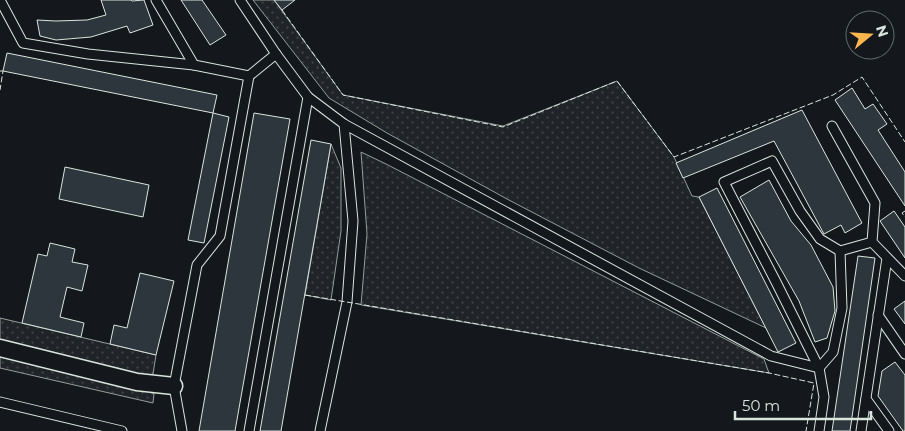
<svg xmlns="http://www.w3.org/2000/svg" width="905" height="431" font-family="Montserrat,sans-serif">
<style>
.grass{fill:url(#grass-dots);stroke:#939e99}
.building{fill:#2c363c;stroke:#d8e6dc}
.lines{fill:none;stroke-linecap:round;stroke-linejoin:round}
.service-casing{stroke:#d8e6dc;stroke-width:11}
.minor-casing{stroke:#d8e6dc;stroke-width:19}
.service{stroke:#14181c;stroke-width:9}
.minor{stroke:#14181c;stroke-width:16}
.fence{stroke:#d8e6dc;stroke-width:1;stroke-dasharray:6 2.5;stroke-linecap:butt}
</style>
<defs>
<pattern id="grass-dots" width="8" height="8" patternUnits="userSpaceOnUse" patternTransform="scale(1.25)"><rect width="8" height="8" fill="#202428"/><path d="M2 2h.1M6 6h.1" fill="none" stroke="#404447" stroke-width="1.8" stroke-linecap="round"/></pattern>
</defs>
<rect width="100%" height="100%" fill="#14181c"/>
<g class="grass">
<path d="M253 0H274L343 95 503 126 617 81 674 157 692 196 699 197 766 328 639 268 507 199 387 133 329 98Z"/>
<path d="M331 144 341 168V231L331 300 305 295Z"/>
<path d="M361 152 386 164 764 359 769 373 361 305 367 234Z"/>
<path d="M0 318 156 355 153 374 146 376 0 341Z"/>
<path d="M0 356 144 389 154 394 153 403 0 368Z"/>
</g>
<g class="building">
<path d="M101 0H131L132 1 144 0 153 25 130 33 127 26 91 37 56 40 40 36 37 20 56 21 87 20 106 15Z"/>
<path d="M181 0H202L226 35 210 45Z"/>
<path d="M274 0H295L282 10Z"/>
<path d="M7 53 217 95 213 113 3 71Z"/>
<path d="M852 88 865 109 873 104 887 124 878 130 905 172V206L835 100Z"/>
<path d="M802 110 862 223 845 233 841 225 824 234 774 141 683 178 676 163Z"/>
<path d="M213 113 229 117 204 243 188 240Z"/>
<path d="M254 113 290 119 235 431H199Z"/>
<path d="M311 140 331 144 281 431H260Z"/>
<path d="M65 167 149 185 143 217 59 199Z"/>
<path d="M769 180 791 221 811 245 833 287 835 311 827 338 815 342 799 301 740 197Z"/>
<path d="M717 188 796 343 778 352 699 197Z"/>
<path d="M894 211 905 227V258L880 221Z"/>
<path d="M50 243 75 249 72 262 88 265 82 291 67 287 60 317 84 323 81 337 22 323 38 254 47 256Z"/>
<path d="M858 256 875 258 850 431H832Z"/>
<path d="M140 273 174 281 156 355 110 344 114 325 127 328Z"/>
<path d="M905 301V324L894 309Z"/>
<path d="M895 362 905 375V431H903L878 396 882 371Z"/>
</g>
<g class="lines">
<g class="service-casing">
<g id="service">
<path d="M0 0 23 43 88 54 194 65"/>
<path d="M156 0 194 65 249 76"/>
<path d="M240 0 276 54 308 97 344 124 771 356 819 368"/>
<path d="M832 126 875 203 872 242 905 276"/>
<path d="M878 315 905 354"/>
<path d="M819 368 833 352 842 308 840 251"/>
<path d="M866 399 889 431"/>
<path d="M0 402 122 431"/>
<path d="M182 431 174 386 197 265 220 236 249 76 276 54"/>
<path d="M249 431 308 97"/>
<path d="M320 431 347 302 353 221 344 124"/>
<path d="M819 431 824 397 819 368 776 282 724 182 772 161 800 211 820 239 840 251 872 242"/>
<path d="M861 431 887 258"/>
</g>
</g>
<g class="minor-casing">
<path id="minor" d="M0 348 137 382 174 386"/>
</g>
<use href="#service" class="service"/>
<use href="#minor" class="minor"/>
<g class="fence">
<path d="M282 10 343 95 503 127 617 81 674 157 833 95 862 77 905 142"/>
<path d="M0 71H3L0 90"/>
<path d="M905 211 902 213 905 217"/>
<path d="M305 295 769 373 814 383 806 431"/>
</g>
</g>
<g transform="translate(870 35) rotate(72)"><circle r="24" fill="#14181c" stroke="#626a69"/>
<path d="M0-4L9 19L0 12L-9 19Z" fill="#ffb74d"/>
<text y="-8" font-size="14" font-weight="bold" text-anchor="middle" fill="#d8e6dc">N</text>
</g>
<path d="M735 411v8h136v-8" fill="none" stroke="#d8e6dc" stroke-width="2.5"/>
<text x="742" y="411" font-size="15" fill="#d8e6dc" stroke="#14181c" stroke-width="4" paint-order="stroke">50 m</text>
</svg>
